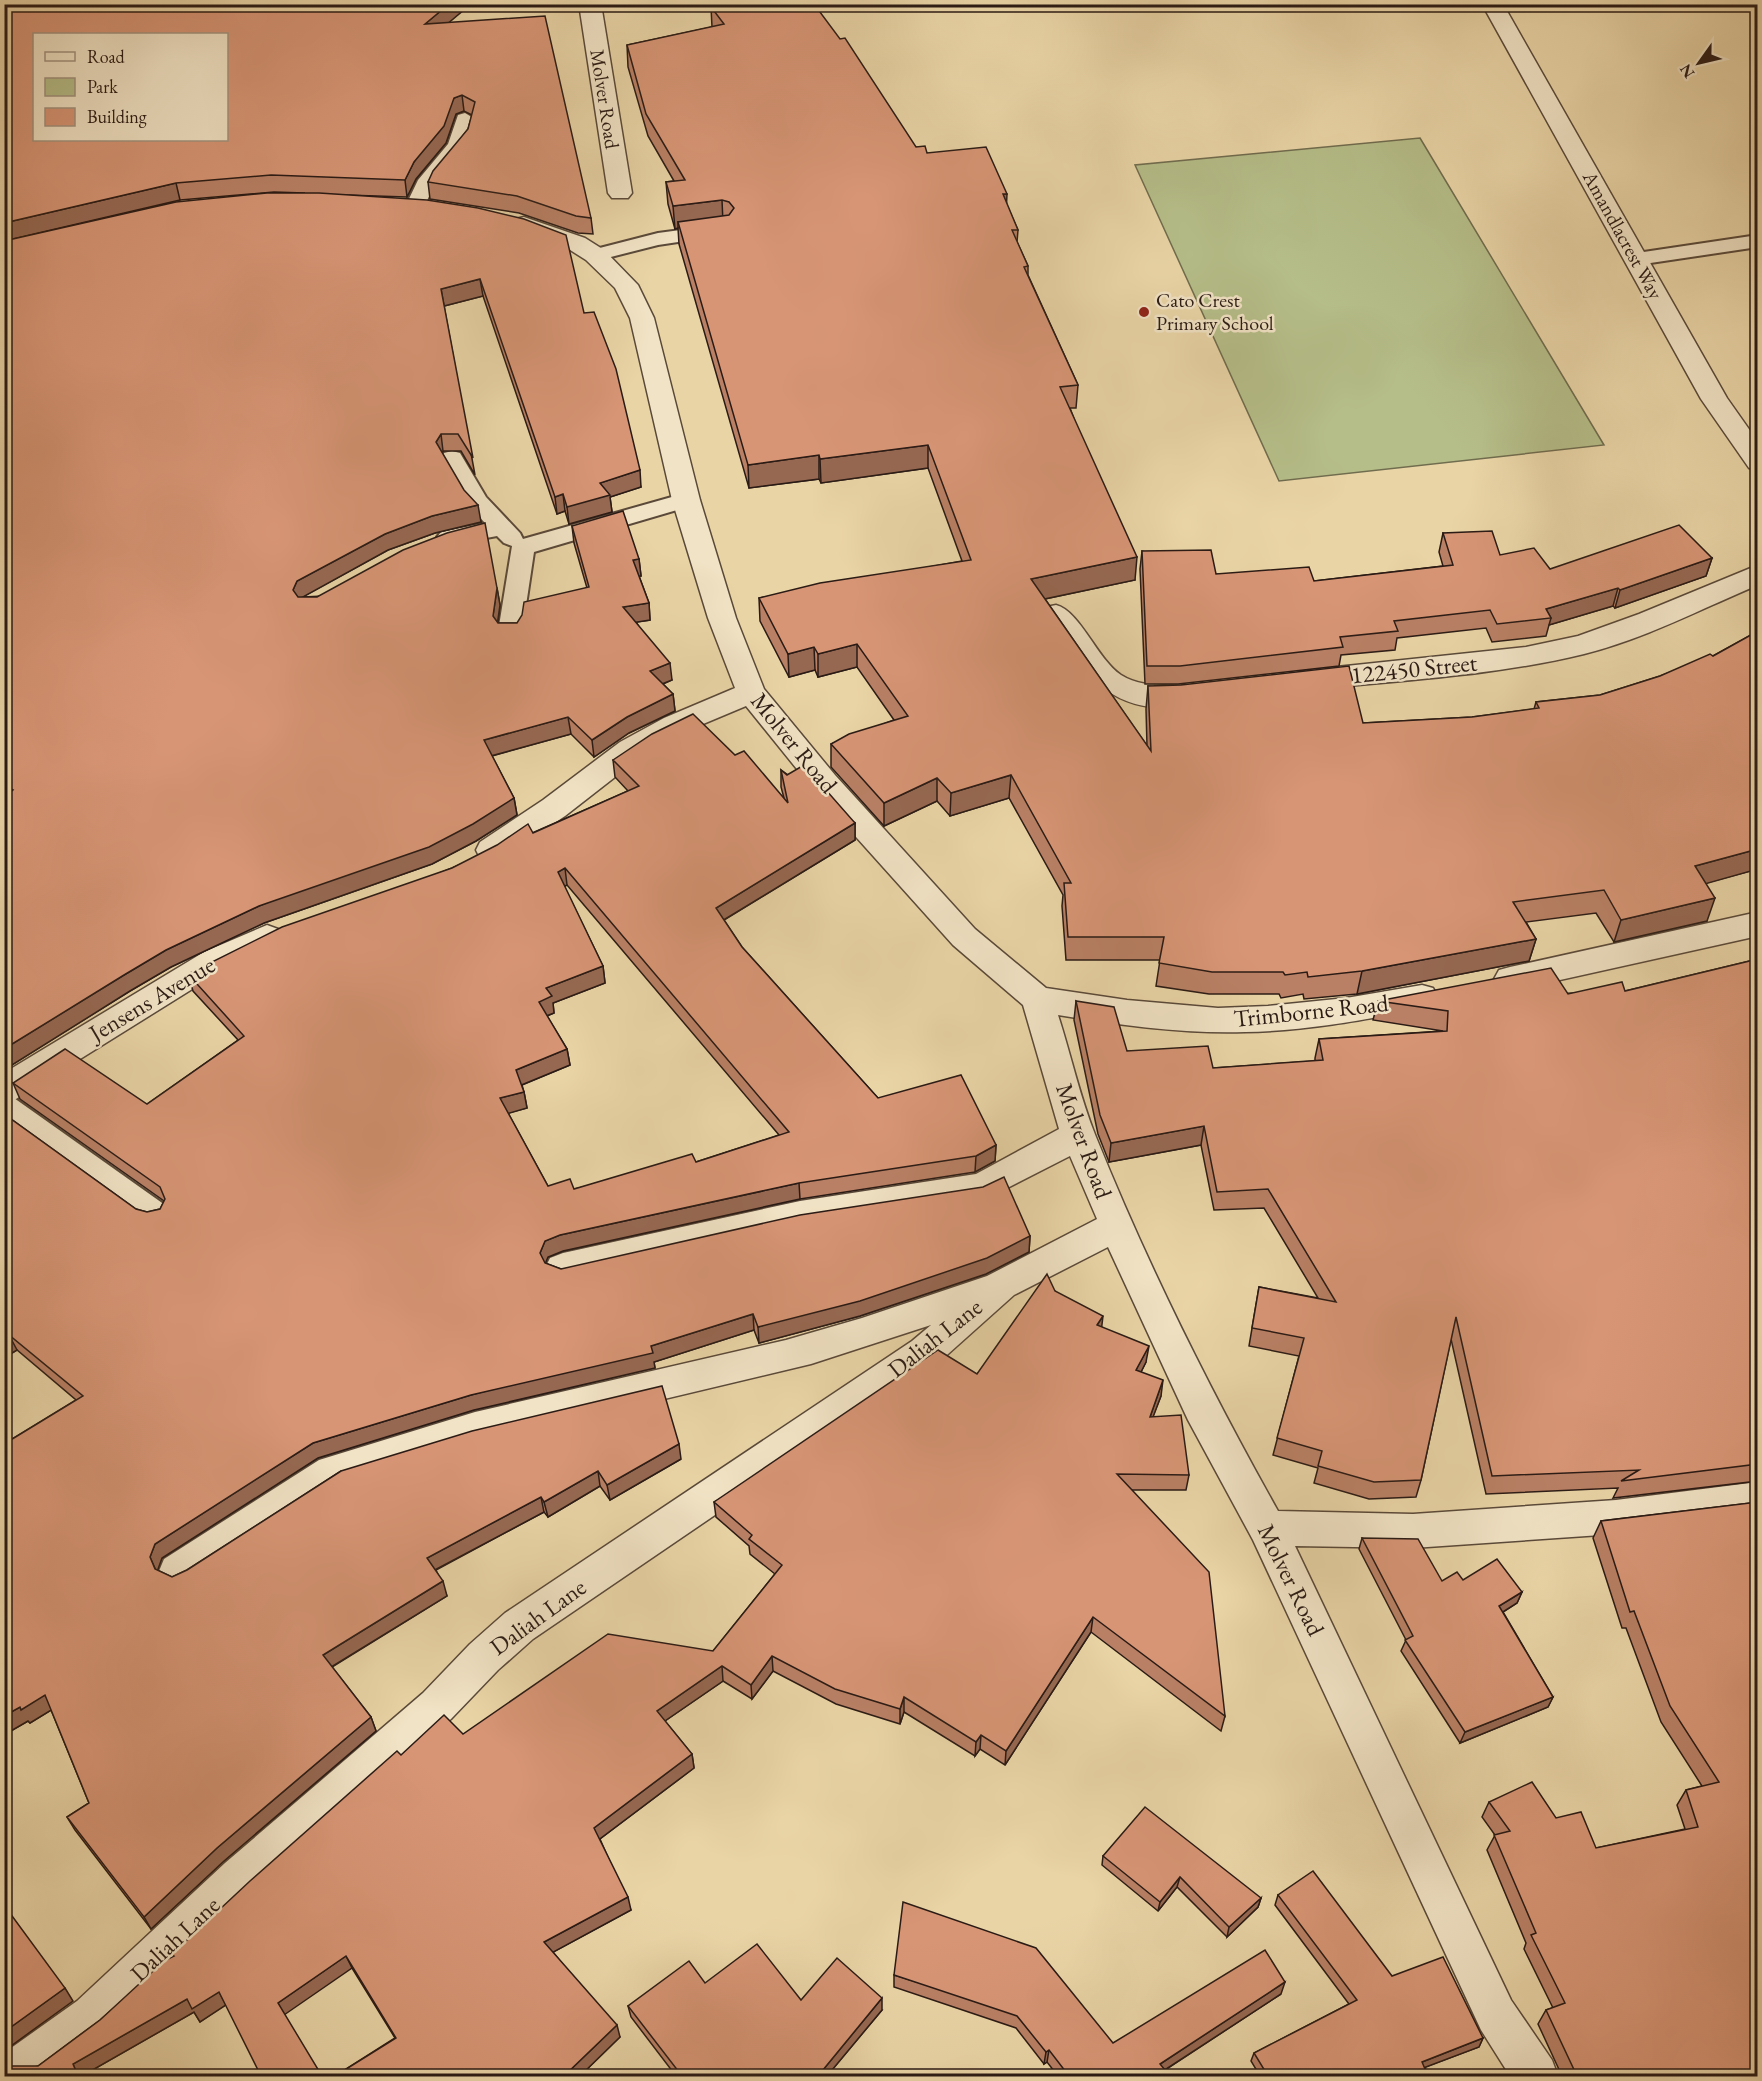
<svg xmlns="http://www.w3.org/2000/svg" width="1762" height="2081" font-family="'EB Garamond',serif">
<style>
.green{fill:#b5bd88;stroke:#706c4e;stroke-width:1.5}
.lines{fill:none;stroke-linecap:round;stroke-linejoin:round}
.lane-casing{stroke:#5a4939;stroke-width:4}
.street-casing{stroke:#5a4939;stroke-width:3}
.lane{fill:#f1e3c5;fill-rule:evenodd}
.street{fill:#f1e3c5;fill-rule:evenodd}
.wall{fill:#b98065;stroke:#2b1b15;stroke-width:1.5;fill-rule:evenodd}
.shaded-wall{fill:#966852;stroke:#2b1b15;stroke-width:1.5}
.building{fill:#d79575;stroke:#2b1b15;stroke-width:1.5;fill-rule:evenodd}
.poi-dot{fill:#8f2418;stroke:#f1e3c5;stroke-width:2}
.labels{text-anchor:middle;stroke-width:5;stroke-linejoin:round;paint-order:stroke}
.far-street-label{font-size:20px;fill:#2b1b15;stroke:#f1e3c5}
.far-poi-label{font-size:20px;fill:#2b1b15;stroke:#f1e3c5;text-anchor:start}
.street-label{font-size:24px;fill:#2b1b15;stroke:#f1e3c5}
</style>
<rect width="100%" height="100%" fill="#e9d4a6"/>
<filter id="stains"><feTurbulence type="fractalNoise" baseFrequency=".00333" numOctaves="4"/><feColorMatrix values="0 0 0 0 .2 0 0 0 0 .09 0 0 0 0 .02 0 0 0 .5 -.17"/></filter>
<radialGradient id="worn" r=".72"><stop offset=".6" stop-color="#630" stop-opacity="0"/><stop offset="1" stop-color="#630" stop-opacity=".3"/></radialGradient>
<path class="green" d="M1420 138 1604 445 1279 481 1135 165Z"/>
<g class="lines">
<g class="lane-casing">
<g id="lane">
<path d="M465 113 475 119 468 145 434 186 422 211H408L405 207 418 180 448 144 458 115Z"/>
<path d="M718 225 725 227 728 231 725 235 658 245 595 261 588 259 585 255 588 251 658 233Z"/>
<path d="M1758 235V247L1637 265 1630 263 1626 259 1630 255 1637 253Z"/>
<path d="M452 451 460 453 486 497 520 533 523 539 686 493 694 495 698 500 694 505 534 552 522 632 519 638 510 640 501 638 498 632 512 546 504 543 497 536 449 545 441 542 437 537 441 532 485 523 469 506 441 458 444 453Z"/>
<path d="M4 1095 14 1098 165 1205 169 1214 165 1223 154 1226 143 1223 4 1122Z"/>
</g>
</g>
<g class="street-casing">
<g id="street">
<path d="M579 4H601L632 193 628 198H612L608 193Z"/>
<path d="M1482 4H1503L1727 398 1758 442V470L1749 468 1701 399Z"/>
<path d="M524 217 585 238 604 250 638 285 654 318 700 500 736 618 764 689 835 775 975 929 1046 988 1127 1000 1218 1008 1268 1006 1346 998 1422 985 1433 988 1438 997 1433 1006 1422 1009C1363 1020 1305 1031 1245 1032 1183 1034 1120 1025 1058 1015 1071 1055 1080 1098 1096 1137 1148 1266 1210 1390 1278 1511L1413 1514 1616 1500 1758 1482V1516L1616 1534 1413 1548 1295 1546 1511 2000 1552 2060 1558 2076H1510L1481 2030 1253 1540 1188 1420 1108 1247 1014 1295 938 1363 533 1639 498 1670 451 1719 255 1893 107 2031 47 2076H4V2053L77 2001 225 1863 423 1693 470 1644 505 1613 912 1341 931 1325 811 1364 475 1444 345 1484 192 1583 178 1589 164 1583 159 1571 164 1559 319 1460 475 1412 786 1340 862 1318 987 1276 1097 1219 1070 1156 982 1201 800 1229 563 1283 550 1278 545 1268 550 1258 563 1253 800 1201 976 1174 1059 1129 1023 1005 953 945 813 789 746 706 684 732 642 756 565 816 502 858 491 861 480 858 476 850 480 842 543 800 620 742 664 718 735 688 708 618 672 500 630 318 615 288 586 260 567 248 516 229 512 224 516 219Z"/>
<path d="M1758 565V585C1701 609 1644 639 1584 654 1494 676 1400 680 1308 690L1298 687 1293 680 1298 673 1308 670 1526 647 1578 636 1639 614Z"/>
<path d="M1056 605C1080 611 1097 659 1121 675 1148 692 1175 680 1202 688L1207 695 1202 702C1120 725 1081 676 1042 614L1046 607Z"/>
<path d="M1758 912V936L1510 991 1499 988 1494 979 1499 970 1510 967Z"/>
<path d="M267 925 278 929 283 937 278 945 226 968 16 1099 4 1103V1073L204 952Z"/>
</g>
</g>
<use href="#lane" class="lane"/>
<use href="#street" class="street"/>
</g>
<g class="wall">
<path d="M711 7 916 147 927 153 1006 203 1018 230 1017 242 1028 266V275L1078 385 1076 408H1070L1135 580 1045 599 1147 746 1146 709 1148 686 1363 723 1472 717 1534 709 1536 702 1600 695 1660 676 1713 656 1758 631V869L1706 883 1707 921 1614 942 1596 913 1526 922 1536 939 1529 961 1357 994 1304 999 1303 994 1281 998 1279 994H1209L1156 986 1160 960H1066L1062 906 1063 895 1009 798 950 816 937 801 884 826 831 767V744L894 720 857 667 818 677 815 670 789 677 760 621 759 598 962 561 928 468 821 483 819 479 749 488 679 244 678 228 675 229 668 204 666 182 674 181 648 136 628 67 627 45 712 27Z"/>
<path d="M449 23 591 218 593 234 578 233 519 213 430 199 428 182 468 129 472 115 464 111 456 114 446 143 416 179 407 197 346 195 584 313 641 487 610 497 612 512 569 524 565 511 557 514 483 296 444 306 475 475 461 451H443L442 453 481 522 435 533 388 550 302 597 497 588 500 605 498 623H517L587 588 574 543 572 526 639 559 641 576H639L649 603 650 620 636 622 672 680 663 684 673 694 675 711 629 733 594 757 571 734 492 756 514 798 517 815 476 841 432 864 264 923 171 967 130 991 4 1070V241L305 193 274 192 180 200 4 241Z"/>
<path d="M1443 533 1500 555 1550 569 1712 558 1706 576 1615 608 1613 606 1549 625 1546 636 1492 642 1486 628 1397 638 1395 650 1341 655 1339 666 1178 684H1145L1140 569 1142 551 1216 574 1314 581 1443 566 1439 552Z"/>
<path d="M735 755 784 798 781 787V770L855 823V840L724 920 742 947 878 1098 996 1145 995 1161 975 1172 800 1199 563 1251 548 1257 545 1263 561 1269 1030 1236 1029 1252 986 1274 860 1316 759 1343 754 1330 654 1362 655 1368 474 1410 318 1458 162 1558 157 1570 172 1577 187 1570 341 1471 681 1459 610 1500 600 1486 548 1517 544 1512 436 1570 447 1596 332 1667 371 1717 376 1731 224 1861 151 1929 75 1830 67 1817 89 1803 51 1710 30 1723 28 1721 4 1735V1444L76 1400 17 1350 4 1358V1114L136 1209 147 1212 160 1209 164 1201 20 1099 13 1083 147 1104 238 1040 193 991 188 974 452 868 628 791 615 777 613 760ZM567 885 779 1135 696 1162 574 1189 548 1186 508 1113 527 1108 524 1092 522 1085 570 1065 567 1049 547 1016 554 1013 553 1003 605 983 603 966 564 886Z"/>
<path d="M1758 959V1481L1613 1498 1618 1488 1486 1494 1451 1339 1421 1480 1416 1497 1369 1499 1314 1483 1318 1468 1273 1455 1299 1356 1249 1346 1259 1287 1318 1298 1264 1208 1214 1210 1201 1145 1109 1162 1098 1134 1074 1020 1076 1001 1127 1051 1213 1068 1315 1061V1058L1319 1039 1443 1031 1373 1020 1378 1001 1625 991Z"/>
<path d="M1055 1291 1146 1362 1141 1372 1161 1396 1153 1416 1189 1475 1186 1490H1132L1225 1716 1221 1731 1091 1632 1005 1765 980 1749 975 1756 904 1712 900 1724 836 1704 773 1671 752 1699 723 1681 665 1721 692 1754 694 1768 600 1839 631 1910 553 1952 620 2037 580 2076H335L395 2038 352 1968 225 2005 200 2022 194 2012 82 2076H4L38 2066 100 2020 401 1755 713 1651 775 1574 750 1554 749 1546 716 1517 714 1502 977 1374Z"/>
<path d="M1758 1502V2076H1562L1538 2024 1546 2010 1553 2008 1524 1949 1526 1943 1487 1850 1495 1835 1482 1817 1489 1802 1556 1818 1596 1848 1685 1829 1677 1805 1686 1790 1702 1786 1661 1722 1626 1628H1622L1593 1538 1601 1521Z"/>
<path d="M1362 1538 1442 1581 1463 1580 1522 1592 1517 1603 1503 1612 1553 1697 1548 1707 1460 1743 1401 1651 1406 1640 1359 1549Z"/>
<path d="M1103 1856 1261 1898 1258 1907 1227 1937 1177 1887 1158 1911 1102 1865Z"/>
<path d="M1278 1895 1392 1976 1483 2038 1479 2047 1425 2067 1428 2076H1260L1251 2061 1254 2053 1349 2004 1275 1905Z"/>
<path d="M894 1975 1113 2043 1281 1994 1165 2070 1170 2076H1058L1047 2062 1044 2064 1016 2028 894 1987Z"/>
<path d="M705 1983 801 2000 882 2010 827 2076H676L631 2017 628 2006Z"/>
</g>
<g class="shaded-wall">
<path d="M449 4H471L428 40 425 24Z"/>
<path d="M462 95 464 111 456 114 446 143 416 179 407 197 405 180 414 162 454 98Z"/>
<path d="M176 183 180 200 4 241V223Z"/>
<path d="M1003 194H1007L1006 216Z"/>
<path d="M722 200 723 223 678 222V228L675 229 673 206Z"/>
<path d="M480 279 483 296 444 306 441 289Z"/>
<path d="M441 434 443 451 439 459 436 442Z"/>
<path d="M928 445V468L821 483 820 459Z"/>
<path d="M819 455V479L749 488 748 465Z"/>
<path d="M640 470 641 487 610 497 612 512 569 524 567 507 600 483Z"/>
<path d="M563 494 565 511 557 514 555 497Z"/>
<path d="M478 505 481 522 435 533 388 550 301 598 297 607 293 590 297 581 385 534 432 516Z"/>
<path d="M1137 557 1135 580 1030 602 1031 579Z"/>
<path d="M1712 558 1706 576 1615 608 1620 590Z"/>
<path d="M639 559 641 576 635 577 633 560Z"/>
<path d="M497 588 500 605 496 633 493 616Z"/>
<path d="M1618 588 1613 606 1549 625 1551 618 1546 609Z"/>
<path d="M649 603 650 620 625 624 623 607Z"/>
<path d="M857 644V667L818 677V654Z"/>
<path d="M814 647 815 670 789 677 788 654Z"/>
<path d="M670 663 672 680 652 688 650 671Z"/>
<path d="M673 694 675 711 629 733 594 757 592 740 627 717Z"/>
<path d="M568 717 571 734 487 757 484 740Z"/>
<path d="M1011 775 1009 798 950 816 951 793Z"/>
<path d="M937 778V801L884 826V803Z"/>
<path d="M514 798 517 815 476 841 432 864 264 923 171 967 130 991 4 1070V1049L124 975 166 950 259 906Z"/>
<path d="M855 823V840L717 924 716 908Z"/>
<path d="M1758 849V869L1687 889 1695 866Z"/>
<path d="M565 868 567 885 560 889 558 872Z"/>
<path d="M1715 898 1707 921 1614 942 1621 920Z"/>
<path d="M1536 939 1529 961 1357 994 1362 971Z"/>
<path d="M603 966 605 983 553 1003 554 1013 541 1018 539 1002 546 988Z"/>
<path d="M567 1049 570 1065 519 1086 516 1070Z"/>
<path d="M524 1092 527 1108 503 1115 500 1098Z"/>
<path d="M1204 1126 1201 1145 1109 1162 1111 1143Z"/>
<path d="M996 1145 995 1161 975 1172 976 1156Z"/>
<path d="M799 1183 800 1199 563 1251 548 1257 543 1269 540 1253 545 1241 560 1235Z"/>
<path d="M1030 1236 1029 1252 986 1274 860 1316 759 1343 758 1327Z"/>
<path d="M753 1314 754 1330 654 1362 655 1368 474 1410 318 1458 162 1558 157 1572 162 1584 150 1557 155 1544 313 1443 471 1395 651 1346Z"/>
<path d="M1103 1316 1101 1333 1097 1325Z"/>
<path d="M9 1335 17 1350 4 1358V1338Z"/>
<path d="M1149 1346 1146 1362 1134 1386 1136 1370Z"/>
<path d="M1163 1380 1161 1396 1147 1433 1150 1417Z"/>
<path d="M679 1444 681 1459 610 1500 607 1485Z"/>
<path d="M598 1471 600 1486 548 1517 544 1502Z"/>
<path d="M541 1497 544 1512 431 1572 427 1558Z"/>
<path d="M443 1581 447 1596 328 1669 323 1655Z"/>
<path d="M1522 1592 1517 1603 1495 1617 1499 1606Z"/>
<path d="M1093 1617 1091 1632 1005 1765 1006 1751Z"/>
<path d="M772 1656 773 1671 752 1699 751 1685Z"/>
<path d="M722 1666 723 1681 659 1725 657 1711Z"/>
<path d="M45 1695 53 1709 30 1723 28 1721 4 1735V1716L20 1707Z"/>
<path d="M904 1697V1712L900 1724V1709Z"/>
<path d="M1553 1697 1548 1707 1460 1743 1465 1732Z"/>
<path d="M371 1717 376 1731 224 1861 151 1929 144 1917 217 1848Z"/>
<path d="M981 1735 980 1749 975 1756 976 1742Z"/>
<path d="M692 1754 694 1768 597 1841 594 1828Z"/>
<path d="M1180 1877 1177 1887 1158 1911 1160 1902Z"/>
<path d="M628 1897 631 1910 548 1955 544 1942Z"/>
<path d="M1261 1898 1258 1907 1227 1937 1229 1927Z"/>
<path d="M346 1956 352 1968 284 2015 278 2003Z"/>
<path d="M1285 1982 1281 1994 1157 2075 1160 2064Z"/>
<path d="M65 1988 73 2001 4 2051V2032Z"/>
<path d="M219 1992 226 2005 200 2022 194 2012 82 2076H78L73 2064 187 1999Z"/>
<path d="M882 1998V2010L827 2076H818Z"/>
<path d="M617 2025 620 2037 580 2076H564Z"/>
<path d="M1483 2038 1479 2047 1418 2070 1422 2062Z"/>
<path d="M1049 2050 1047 2062 1044 2064 1046 2052Z"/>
</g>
<g class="building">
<path d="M4 4H449L425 24 545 16 591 218 576 216 517 196 428 182 433 171 468 129 475 102 462 95 454 98 444 126 414 162 405 180 271 175 176 183 4 223ZM34 34H226V140H34Z"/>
<path d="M723 4H814L840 39 845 38 916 147 925 146 927 153 986 147 1007 194H1003L1018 230H1012L1028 266 1024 267 1078 385 1060 387 1137 557 1031 579 1151 751 1148 686 1181 685 1349 666 1363 723 1472 717 1539 708 1536 702 1600 695 1660 676 1710 654 1713 656 1758 631V849L1695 866 1715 898 1621 920 1604 890 1513 902 1536 939 1362 971 1308 977 1307 972 1285 975 1283 972H1212L1159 963 1164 937H1068L1064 883H1071L1011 775 951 793 937 778 884 803 831 744 849 734 908 716 857 644 818 654 814 647 788 654 759 598 820 583 971 560 928 445 820 459 819 455 748 465 678 222 729 215 734 208 729 202 722 200 673 206 666 182 685 180 646 114 627 45 724 24 711 7Z"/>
<path d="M267 193H319L427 200 478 208 524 219 566 235 584 313 594 312 616 369 640 470 600 483 610 495 567 507 563 494 555 497 480 279 441 289 473 458 458 434H441L436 442 464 490 478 505 432 516 385 534 297 581 293 590 298 597H317L403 550 447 533 485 523 497 588 493 616 498 623H517L522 615 524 602 589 587 572 526 623 511 639 559 633 560 649 603 623 607 670 663 650 671 673 694 627 717 592 740 568 717 484 740 514 798 473 824 429 847 259 906 166 950 124 975 4 1049V798L13 790 4 785V241L176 202Z"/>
<path d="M1679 525 1712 558 1620 590 1618 588 1546 609 1551 618 1497 624 1490 610 1394 621 1398 631 1340 637 1343 647 1180 666H1147L1142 551 1211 550 1216 574 1309 567 1314 581 1453 565 1443 533 1492 531 1500 555 1534 548 1550 569Z"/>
<path d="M693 714 735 755 744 751 788 803 781 770 787 775 804 765 855 823 716 908 742 947 878 1098 961 1075 996 1145 976 1156 799 1183 560 1235 545 1241 540 1253 545 1263 561 1269 800 1215 983 1187 1004 1177 1030 1236 987 1258 860 1301 758 1327 753 1314 651 1346 653 1353 471 1395 313 1443 155 1544 150 1557 155 1569 172 1577 187 1570 341 1471 472 1431 662 1386 679 1444 607 1485 598 1471 544 1502 541 1497 427 1558 443 1581 323 1655 371 1717 217 1848 144 1917 67 1817 89 1803 45 1695 21 1710 20 1707 4 1716V1444L83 1396 9 1335 4 1338V1114L136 1209 147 1212 160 1209 165 1199 160 1187 13 1083 65 1049 147 1104 244 1036 188 974 282 927 452 868 497 845 528 824 533 833 639 786 613 760 652 734ZM565 868 789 1132 696 1162 692 1154 574 1189 570 1179 548 1186 500 1098 524 1092 516 1070 567 1049 539 1002 552 996 546 988 603 966 558 872Z"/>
<path d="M1758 959V1464L1621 1481 1639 1470 1492 1476 1456 1317 1421 1480 1374 1482 1318 1466 1322 1451 1277 1438 1304 1338 1252 1328 1259 1287 1336 1302 1268 1189 1217 1192 1204 1126 1111 1143 1100 1115 1076 1001 1114 1007 1127 1051 1208 1046 1213 1068 1323 1060 1319 1039 1447 1031 1448 1011 1378 1001 1551 968 1568 994 1622 982 1625 991Z"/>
<path d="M1047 1274 1055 1291 1103 1316 1097 1325 1149 1346 1136 1370 1163 1380 1150 1417 1181 1415 1189 1475 1117 1474 1209 1572 1225 1716 1093 1617 1006 1751 981 1735 976 1742 904 1697 900 1709 835 1689 772 1656 751 1685 722 1666 657 1711 692 1754 594 1828 628 1897 544 1942 617 2025 564 2076H335L396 2038 346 1956 278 2003 322 2076H261L219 1992 192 2009 187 1999 73 2064 78 2076H4V2066H38L100 2020 164 1961 174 1956 172 1954 250 1881 397 1751 401 1755 444 1715 463 1734 608 1634 713 1651 782 1565 749 1539 752 1535 714 1502 938 1350 977 1374Z"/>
<path d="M1758 1502V2075L1753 2076H1577L1546 2010 1565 2003 1531 1935 1536 1933 1494 1835 1510 1831 1489 1802 1532 1782 1556 1818 1581 1812 1596 1848 1698 1827 1686 1790 1719 1782 1670 1706 1634 1611 1630 1612 1601 1521Z"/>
<path d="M1362 1538 1418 1539 1442 1581 1457 1572 1463 1580 1497 1559 1522 1592 1499 1606 1553 1697 1465 1732 1405 1640 1413 1636Z"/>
<path d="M1145 1807 1261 1898 1229 1927 1180 1877 1160 1902 1103 1856Z"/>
<path d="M1313 1871 1392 1976 1443 1957 1483 2038 1422 2062 1428 2076H1268L1254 2053 1357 2000 1278 1895Z"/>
<path d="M903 1902 1036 1948 1113 2043 1265 1950 1285 1982 1160 2064 1170 2076H1069L1049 2050 1046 2052 1017 2016 894 1975Z"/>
<path d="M4 1905 65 1988 4 2032Z"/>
<path d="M757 1944 801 2000 837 1958 882 1998 818 2076H682L628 2006 689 1961 705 1983Z"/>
</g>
<circle class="poi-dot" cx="1144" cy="312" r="6"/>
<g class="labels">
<g class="far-street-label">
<text transform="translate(605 99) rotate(81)" y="7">Molver Road</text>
<text transform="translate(1623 235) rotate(61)" y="7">Amandlacrest Way</text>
</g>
<g class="far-poi-label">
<text x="1156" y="307">Cato Crest<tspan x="1156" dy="23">Primary School</tspan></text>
</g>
<g class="street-label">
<text transform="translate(1414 669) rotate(-6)" y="8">122450 Street</text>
<text transform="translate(794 743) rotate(51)" y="8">Molver Road</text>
<text transform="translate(152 999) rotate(-31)" y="8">Jensens Avenue</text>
<text transform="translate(1311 1011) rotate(-6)" y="8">Trimborne Road</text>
<text transform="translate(1084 1141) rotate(70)" y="8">Molver Road</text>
<text transform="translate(935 1338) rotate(-38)" y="8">Daliah Lane</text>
<text transform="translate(1291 1580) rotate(64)" y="8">Molver Road</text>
<text transform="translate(538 1617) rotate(-36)" y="8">Daliah Lane</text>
<text transform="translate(175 1939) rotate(-43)" y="8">Daliah Lane</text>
</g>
</g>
<rect width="1762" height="2081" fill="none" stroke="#e9d4a6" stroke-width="24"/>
<rect x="6" y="6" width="1750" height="2069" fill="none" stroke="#2b1b15" stroke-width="3"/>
<rect x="12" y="12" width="1738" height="2057" fill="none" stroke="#2b1b15" stroke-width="1.5"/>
<rect x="33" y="33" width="195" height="108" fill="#f1e3c5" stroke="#a2937f" stroke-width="1.5"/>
<rect x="45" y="52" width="30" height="9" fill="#f1e3c5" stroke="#a2937f" stroke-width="1.5"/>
<text x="87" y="63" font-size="18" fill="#2b1b15">Road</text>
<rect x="45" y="78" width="30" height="18" fill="#b5bd88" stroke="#a2937f" stroke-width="1.5"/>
<text x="87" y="93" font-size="18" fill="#2b1b15">Park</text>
<rect x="45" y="108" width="30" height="18" fill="#d79575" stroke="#a2937f" stroke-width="1.5"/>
<text x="87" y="123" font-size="18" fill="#2b1b15">Building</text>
<g transform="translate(1699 63) rotate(236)" stroke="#f1e3c5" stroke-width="4.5" paint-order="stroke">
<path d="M0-4.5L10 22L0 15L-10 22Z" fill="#2b1b15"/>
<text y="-9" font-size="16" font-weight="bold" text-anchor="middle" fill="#2b1b15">N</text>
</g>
<rect width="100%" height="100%" filter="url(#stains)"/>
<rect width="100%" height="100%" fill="url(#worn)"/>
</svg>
